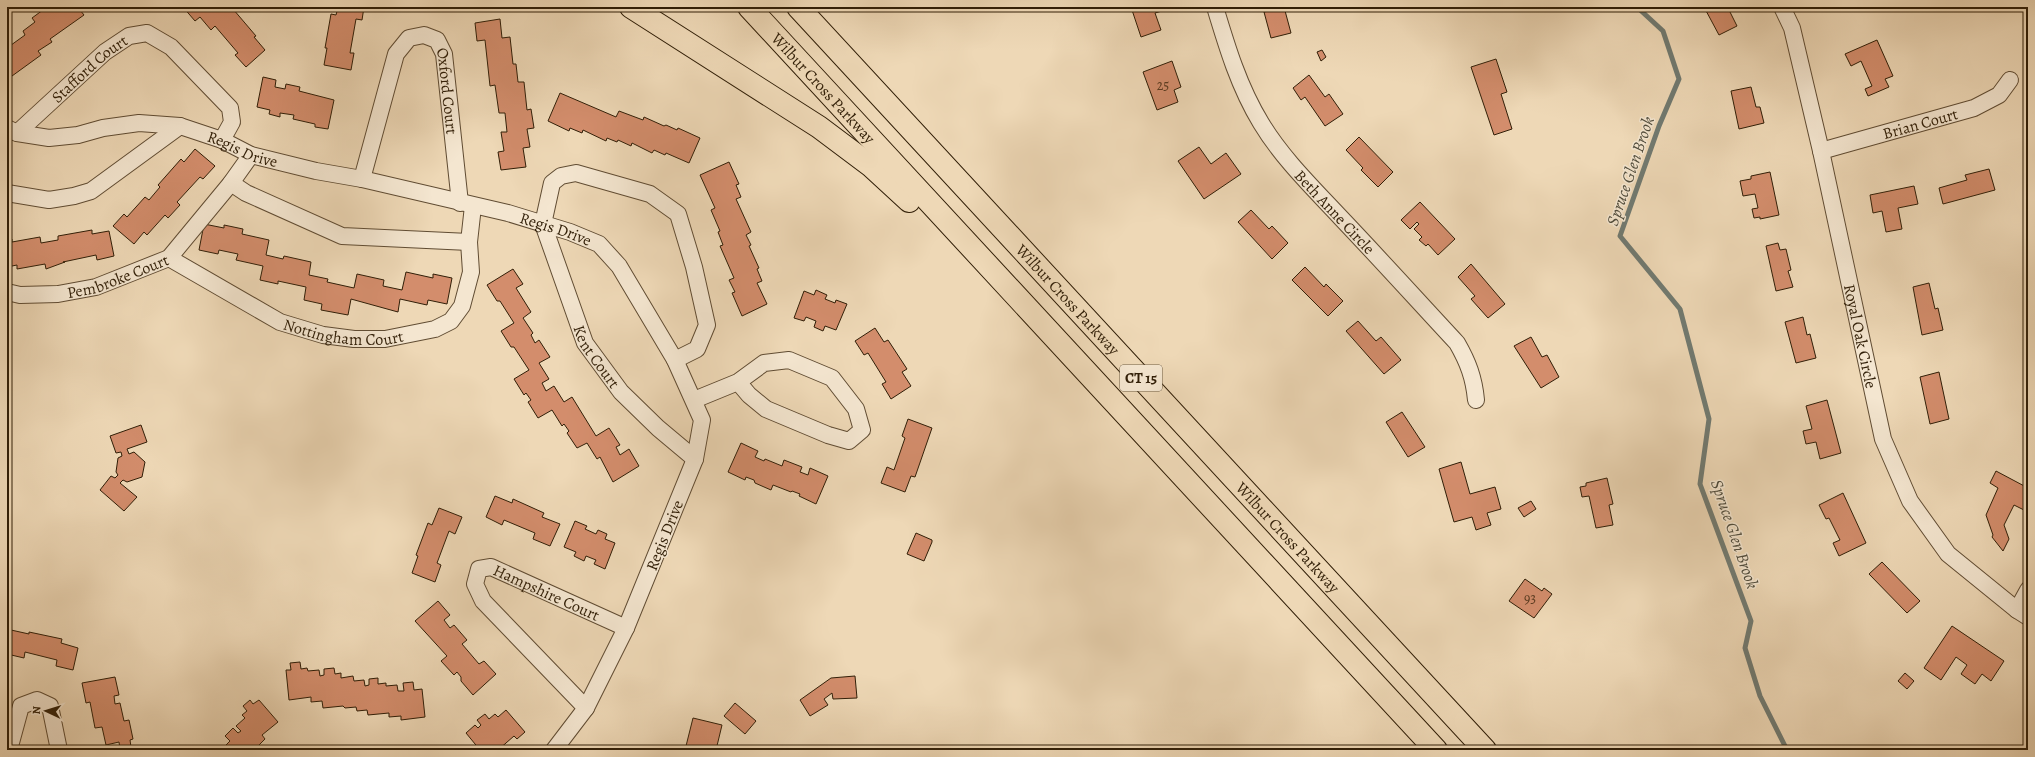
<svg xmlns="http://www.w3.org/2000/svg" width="2035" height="757" font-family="Alegreya,serif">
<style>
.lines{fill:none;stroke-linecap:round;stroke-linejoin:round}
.stream{stroke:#717a71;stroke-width:5}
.building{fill:#d38d6c;stroke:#301e07}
.street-casing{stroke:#604c33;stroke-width:18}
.highway-casing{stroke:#301e07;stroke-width:24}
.street{stroke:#f4e6d0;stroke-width:16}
.highway{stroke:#eed8b6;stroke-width:22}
.labels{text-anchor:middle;stroke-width:3;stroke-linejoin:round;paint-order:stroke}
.number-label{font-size:14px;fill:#593a20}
.shield{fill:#f4e6d0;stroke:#6b5a43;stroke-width:1}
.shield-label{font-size:15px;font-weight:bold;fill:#301e07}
.street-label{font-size:16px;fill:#301e07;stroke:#f4e6d0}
.water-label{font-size:17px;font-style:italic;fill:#504c3c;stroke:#f4e6d0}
</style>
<rect width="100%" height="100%" fill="#eed8b6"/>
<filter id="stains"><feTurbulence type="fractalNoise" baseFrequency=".005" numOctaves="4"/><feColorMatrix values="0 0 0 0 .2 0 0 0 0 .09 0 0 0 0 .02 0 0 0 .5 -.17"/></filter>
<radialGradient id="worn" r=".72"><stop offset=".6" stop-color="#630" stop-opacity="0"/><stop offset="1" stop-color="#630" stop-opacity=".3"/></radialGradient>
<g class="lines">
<path class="stream" d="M1637 7 1663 31 1679 79 1659 126 1620 236 1680 309 1709 419 1700 484 1751 621 1745 648 1760 696 1787 750"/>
</g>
<g class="building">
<path d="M47 7H84L80 10 84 15 50 39 52 42 38 51 41 55 12 76 10 73 7 76V48L25 35 23 31 35 22 32 18Z"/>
<path d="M183 7H226L230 12 233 9 256 36 254 37 265 50 246 67 235 55 238 53 215 26 211 30 200 17 195 21Z"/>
<path d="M338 7H364L362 20 356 19 350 53H354L351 70 324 65 327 48H325L331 14 336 15Z"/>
<path d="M1131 7H1160L1162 11 1155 13 1161 30 1141 37Z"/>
<path d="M1271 7H1284L1291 33 1271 38 1264 12 1272 10Z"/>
<path d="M1704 7H1725L1727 11 1729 10 1737 26 1719 35Z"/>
<path d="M500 19 502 38 510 37 513 64H516L518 82H524L527 110 531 109 534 128 527 129 530 147 523 148 526 167 501 170 498 152 504 151 501 132H507L505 113H499L495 85 490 86 485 40 477 41 475 23Z"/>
<path d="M1877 40 1893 76 1885 79 1889 87 1868 96 1865 89 1872 86 1861 61 1851 66 1845 54Z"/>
<path d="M1322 50 1326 57 1321 61 1317 52Z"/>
<path d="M1496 59 1507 92 1501 94 1512 129 1494 135 1471 67Z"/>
<path d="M1172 61 1181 87 1174 90 1178 102 1157 110 1143 72Z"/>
<path d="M1309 75 1325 97 1329 94 1343 114 1325 126 1305 97 1301 100 1293 88Z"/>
<path d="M263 77 276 80 275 87 285 89 286 84 300 87 299 91 334 100 328 129 315 127V124L293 119 294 115 280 113V117L269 114 270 110 257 107Z"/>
<path d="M1751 87 1756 107H1760L1764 123 1739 129 1731 91Z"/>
<path d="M560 93 616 117 619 111 643 120 644 117 664 126 666 125 677 130 678 128 700 138 689 163 666 153 665 155 654 150 652 153 632 143 631 146 618 140 617 142 607 138 606 141 583 130 582 133 570 128 569 131 548 121Z"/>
<path d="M1359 137 1393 172 1378 187 1361 170 1363 168 1346 150Z"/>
<path d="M1199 147 1211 164 1226 153 1241 174 1204 199 1178 161Z"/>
<path d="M195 149 215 166 203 179 200 177 177 202 180 205 168 218 165 215 147 235 144 232 134 244 113 226 124 214 127 217 145 197 149 200 160 187 158 185 181 159 184 162Z"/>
<path d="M729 162 739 184 736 185 741 197 736 199 751 232 746 235 751 245 749 246 759 268 757 269 762 281 757 283 767 304 742 316 732 293 735 292 729 280 734 278 720 246 723 245 718 232 720 231 711 210 715 208 700 175Z"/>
<path d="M1989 169 1995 190 1943 204 1939 188 1967 180 1965 175Z"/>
<path d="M1770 172 1779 215 1760 219V217L1754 218 1752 209 1758 208 1755 194 1743 196 1740 181 1751 179V176Z"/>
<path d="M1914 186 1918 204 1898 208 1902 229 1886 232 1882 211 1873 213 1870 195Z"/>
<path d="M1420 202 1455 239 1438 255 1428 244 1426 246 1419 240 1422 237 1414 229 1419 224 1417 222 1410 229 1401 220Z"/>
<path d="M1251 210 1269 229 1272 226 1288 243 1272 259 1238 222Z"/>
<path d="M204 224 224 228V225L243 229 242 234 269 240 266 255 283 259 284 256 311 262 309 275 328 279 327 282 354 288 357 274 384 280 383 286 402 290 406 272 433 278V274L452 278 447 304 428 300 427 305 400 299 398 312 351 299 348 315 321 310 322 304 304 300 306 287 278 281V284L260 280 263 266 236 260 238 254 219 250 218 254 199 250Z"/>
<path d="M92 230V234L109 231 114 256 97 260 96 255 63 262H65L46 269 45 264 17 269V265L7 267V239H12V242L40 237 41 243 58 240V236Z"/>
<path d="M1778 243 1780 250 1786 249 1791 270 1788 271 1793 287 1776 291 1766 246Z"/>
<path d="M1471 264 1505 304 1488 318 1471 299 1475 296 1458 277Z"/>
<path d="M1305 267 1324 287 1326 284 1343 301 1328 316 1292 280Z"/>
<path d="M513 269 523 284 516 288 531 312 523 318 533 333 531 335 535 343 539 340 550 357 539 363 549 379 542 383 546 391 554 386 564 402 572 397 596 436 609 428 620 445 616 447 620 455 629 449 639 466 613 482 600 457 597 459 587 443 577 448 567 433 569 431 564 424 562 426 552 410 538 418 528 402 531 400 526 393 524 395 514 379 529 370 514 347H511L501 331 514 323 500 301H497L487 285Z"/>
<path d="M1929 283 1935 309 1938 308 1943 330 1922 335 1913 287Z"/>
<path d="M816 290 827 295 825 299 835 303 836 300 847 304 836 330 825 326 823 331 814 327 816 321 806 317 804 321 794 318 804 291 814 295Z"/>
<path d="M1803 317 1807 335 1810 334 1816 358 1796 363 1785 322Z"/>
<path d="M1358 321 1376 341 1381 337 1401 360 1384 374 1346 331Z"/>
<path d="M875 328 884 342 888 340 907 369 902 372 911 386 891 399 882 384 886 382 868 353 864 355 855 341Z"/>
<path d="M1531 337 1542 357 1547 355 1559 377 1541 388 1514 346Z"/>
<path d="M1939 372 1949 419 1930 424 1920 377Z"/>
<path d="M1827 400 1841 453 1820 459 1816 442 1806 444 1803 431 1812 429 1806 406Z"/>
<path d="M1402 412 1425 447 1408 457 1386 422Z"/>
<path d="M908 419 932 428 915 477 911 476 905 492 881 483 887 467 894 470 905 438 902 436Z"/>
<path d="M141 425 147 442 127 449 129 454 134 452 145 462 142 477 127 482 123 480 120 483 137 497 124 511 100 490 111 476 115 478 118 475 116 472 118 458 122 456 121 452 116 453 110 436Z"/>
<path d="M741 443 758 451 755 457 764 461 765 459 782 466 784 460 802 467 800 472 808 475 810 468 828 476 816 504 799 496 800 494 792 491 791 492 773 485 771 490 755 483 754 480 746 477 745 480 728 472Z"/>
<path d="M1461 462 1470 494 1495 487 1501 509 1487 513 1491 525 1476 530 1472 517 1454 522 1439 469Z"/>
<path d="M1996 471 2028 488V512L2014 505 2004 525 2009 539 2003 551 1992 537 1993 535 1986 515 1998 488 1990 483Z"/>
<path d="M1607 478 1613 504 1609 505 1613 525 1596 528 1589 496 1582 497 1580 487 1586 486V483Z"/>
<path d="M1843 493 1866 543 1839 556 1833 543 1840 540 1829 518 1826 519 1819 505Z"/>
<path d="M495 496 512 503 513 499 544 513 542 517 560 524 550 546 533 539 535 533 504 520 502 525 486 517Z"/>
<path d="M1531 501 1536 509 1524 517 1518 508Z"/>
<path d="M439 508 462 517 455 534 449 531 437 563 441 565 435 582 412 573 418 556 416 555 428 523 432 525Z"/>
<path d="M575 521 587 526 585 529 596 534 598 530 607 534 605 539 615 543 605 569 594 564 596 560 586 556 584 561 574 556 576 552 564 547Z"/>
<path d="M916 533 932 540V542L924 561 907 554Z"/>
<path d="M1882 562 1920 601 1907 613 1869 574Z"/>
<path d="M1525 579 1542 591 1544 588 1552 594 1534 618 1509 601Z"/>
<path d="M438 601 450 615 444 620 450 628 454 625 467 640 462 644 479 664 484 661 496 674 473 695 461 681V677L457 672 454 675 441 661 447 656 415 621Z"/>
<path d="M1952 626 2004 661 1991 681 1982 674 1975 684 1961 674 1967 665 1956 657 1941 680 1924 668Z"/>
<path d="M11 630 29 634V632L62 639 61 643 78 648 73 670 56 666 57 660 25 652 24 658 7 654Z"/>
<path d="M300 662 301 669 307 668 308 671 319 670 320 676 324 675V669L334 668 335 674 341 673V678L353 676 354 681 364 680 365 686 369 685V679L378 678V684L386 683V686L397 685 398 691H404L403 683 413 682 414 690 422 689 425 717 401 720V716L389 717V713L368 715 367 710 357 711 356 707 345 708 343 706 323 708 322 701 311 702V697L289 700 286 670H291L290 663Z"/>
<path d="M1905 673 1914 681 1907 689 1898 681Z"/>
<path d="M855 676 857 698 833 699 832 693 824 699 828 705 810 716 800 700 831 678Z"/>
<path d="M115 677 119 695 114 696 115 704 120 703 124 721 129 720 133 739 130 740 131 747 135 746 136 750H116L120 749 119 742 106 745 102 727 95 728 90 702 86 703 82 683Z"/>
<path d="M250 700 253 704 259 700 278 722 262 735 265 739 257 747 259 750H226L228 749 225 746 230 741 225 736 233 728 238 733 241 731 236 726 245 718 242 715 247 711 243 706Z"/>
<path d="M735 703 756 721 745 734 724 716Z"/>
<path d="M506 710 525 732 517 739 514 736 498 750 494 748 492 750H480L466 733 475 725 478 728 481 725 477 720 485 714 489 719 495 714 498 717Z"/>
<path d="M693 718 722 725 716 750H685Z"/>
</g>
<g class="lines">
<g class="street-casing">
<g id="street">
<path id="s1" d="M1215 7C1227 47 1239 87 1261 123 1282 158 1313 188 1341 218 1380 259 1418 301 1457 343 1468 362 1474 378 1476 400"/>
<path id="s2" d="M1782 7 1792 28 1821 151 1883 439 1910 501 1948 554 2017 610 2028 617"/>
<path id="s3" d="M7 128 17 133 49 138 78 135 103 128 139 123 180 126 222 140 251 155 316 171 362 179 508 213 570 232 599 244 619 266 675 360 702 420 695 459 626 628 586 708 554 750"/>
<path id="s4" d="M17 133 105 52 129 36 147 33 171 47 230 108 232 122 222 140"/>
<path id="s5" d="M1821 151 1974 108 1999 95 2010 80"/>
<path id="s6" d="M362 179 396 54 409 38 424 35 437 40 444 54 460 203"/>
<path d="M231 183 246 193 342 236 469 242"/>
<path d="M7 193 49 200 74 196 91 191 180 126"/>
<path id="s7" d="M169 258 280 322 323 335 354 339H385L435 329 451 321 462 306 471 272 469 242 473 206"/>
<path id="s8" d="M7 292 20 295 58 294 96 287 169 258 231 183 251 155"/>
<path id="s9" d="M675 360 697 349 707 325 694 267 678 214 650 194 576 173 561 176 552 183 543 224 585 343 621 392 658 428 695 459"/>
<path d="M694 400 738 382 764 363 789 360 832 378 856 409 862 430 849 441 828 435 766 409 749 395 738 382"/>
<path d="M2017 610 2028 590"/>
<path id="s10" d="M586 708 483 601 475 584 479 569 491 567 626 628"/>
<path d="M9 750 21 706 37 700 50 706 59 750"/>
</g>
</g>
<g class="highway-casing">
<g id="highway">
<path d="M631 7 819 127 871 166 909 201"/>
<path id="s11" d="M749 7 1436 750"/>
<path id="s12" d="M798 7 1485 750"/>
</g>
</g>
<use href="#street" class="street"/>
<use href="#highway" class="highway"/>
</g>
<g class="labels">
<g class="number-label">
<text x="1163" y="90">25</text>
<text x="1530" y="603">93</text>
</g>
<rect class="shield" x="1120" y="365" width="42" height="26" rx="3"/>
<g class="shield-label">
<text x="1141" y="383">CT 15</text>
</g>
<g class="street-label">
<text dy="6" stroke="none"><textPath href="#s4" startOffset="97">Stafford Court</textPath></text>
<text dy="6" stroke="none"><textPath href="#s11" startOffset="110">Wilbur Cross Parkway</textPath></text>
<text dy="6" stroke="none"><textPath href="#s6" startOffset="232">Oxford Court</textPath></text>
<text dy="6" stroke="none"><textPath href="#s5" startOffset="103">Brian Court</textPath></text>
<text dy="6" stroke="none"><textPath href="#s3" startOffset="243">Regis Drive</textPath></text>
<text dy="6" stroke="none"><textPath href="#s1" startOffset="241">Beth Anne Circle</textPath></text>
<text dy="6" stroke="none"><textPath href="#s3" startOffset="567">Regis Drive</textPath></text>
<text dy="6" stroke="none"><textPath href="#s8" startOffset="114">Pembroke Court</textPath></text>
<text dy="6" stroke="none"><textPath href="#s12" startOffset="398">Wilbur Cross Parkway</textPath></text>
<text dy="6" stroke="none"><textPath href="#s7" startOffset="193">Nottingham Court</textPath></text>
<text dy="6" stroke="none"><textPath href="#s2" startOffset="339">Royal Oak Circle</textPath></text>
<text dy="6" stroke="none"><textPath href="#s9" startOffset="489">Kent Court</textPath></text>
<text transform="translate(664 535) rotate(-68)" y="6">Regis Drive</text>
<text dy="6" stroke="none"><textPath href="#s12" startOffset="722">Wilbur Cross Parkway</textPath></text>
<text dy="6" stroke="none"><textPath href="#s10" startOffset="256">Hampshire Court</textPath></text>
</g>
<g class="water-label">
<text transform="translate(1630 171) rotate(-71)" y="6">Spruce Glen Brook</text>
<text transform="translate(1735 534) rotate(71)" y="6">Spruce Glen Brook</text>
</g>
</g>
<rect width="2035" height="757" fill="none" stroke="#eed8b6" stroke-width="24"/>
<rect x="8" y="8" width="2019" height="741" fill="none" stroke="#301e07" stroke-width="2"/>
<rect x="12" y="12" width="2011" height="733" fill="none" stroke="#301e07"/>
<g transform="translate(46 711) rotate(274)" stroke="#f4e6d0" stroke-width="3" paint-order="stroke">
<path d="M0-3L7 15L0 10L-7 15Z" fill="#301e07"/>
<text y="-6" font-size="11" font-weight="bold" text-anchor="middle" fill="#301e07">N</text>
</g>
<rect width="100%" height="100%" filter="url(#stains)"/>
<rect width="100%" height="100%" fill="url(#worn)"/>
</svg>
